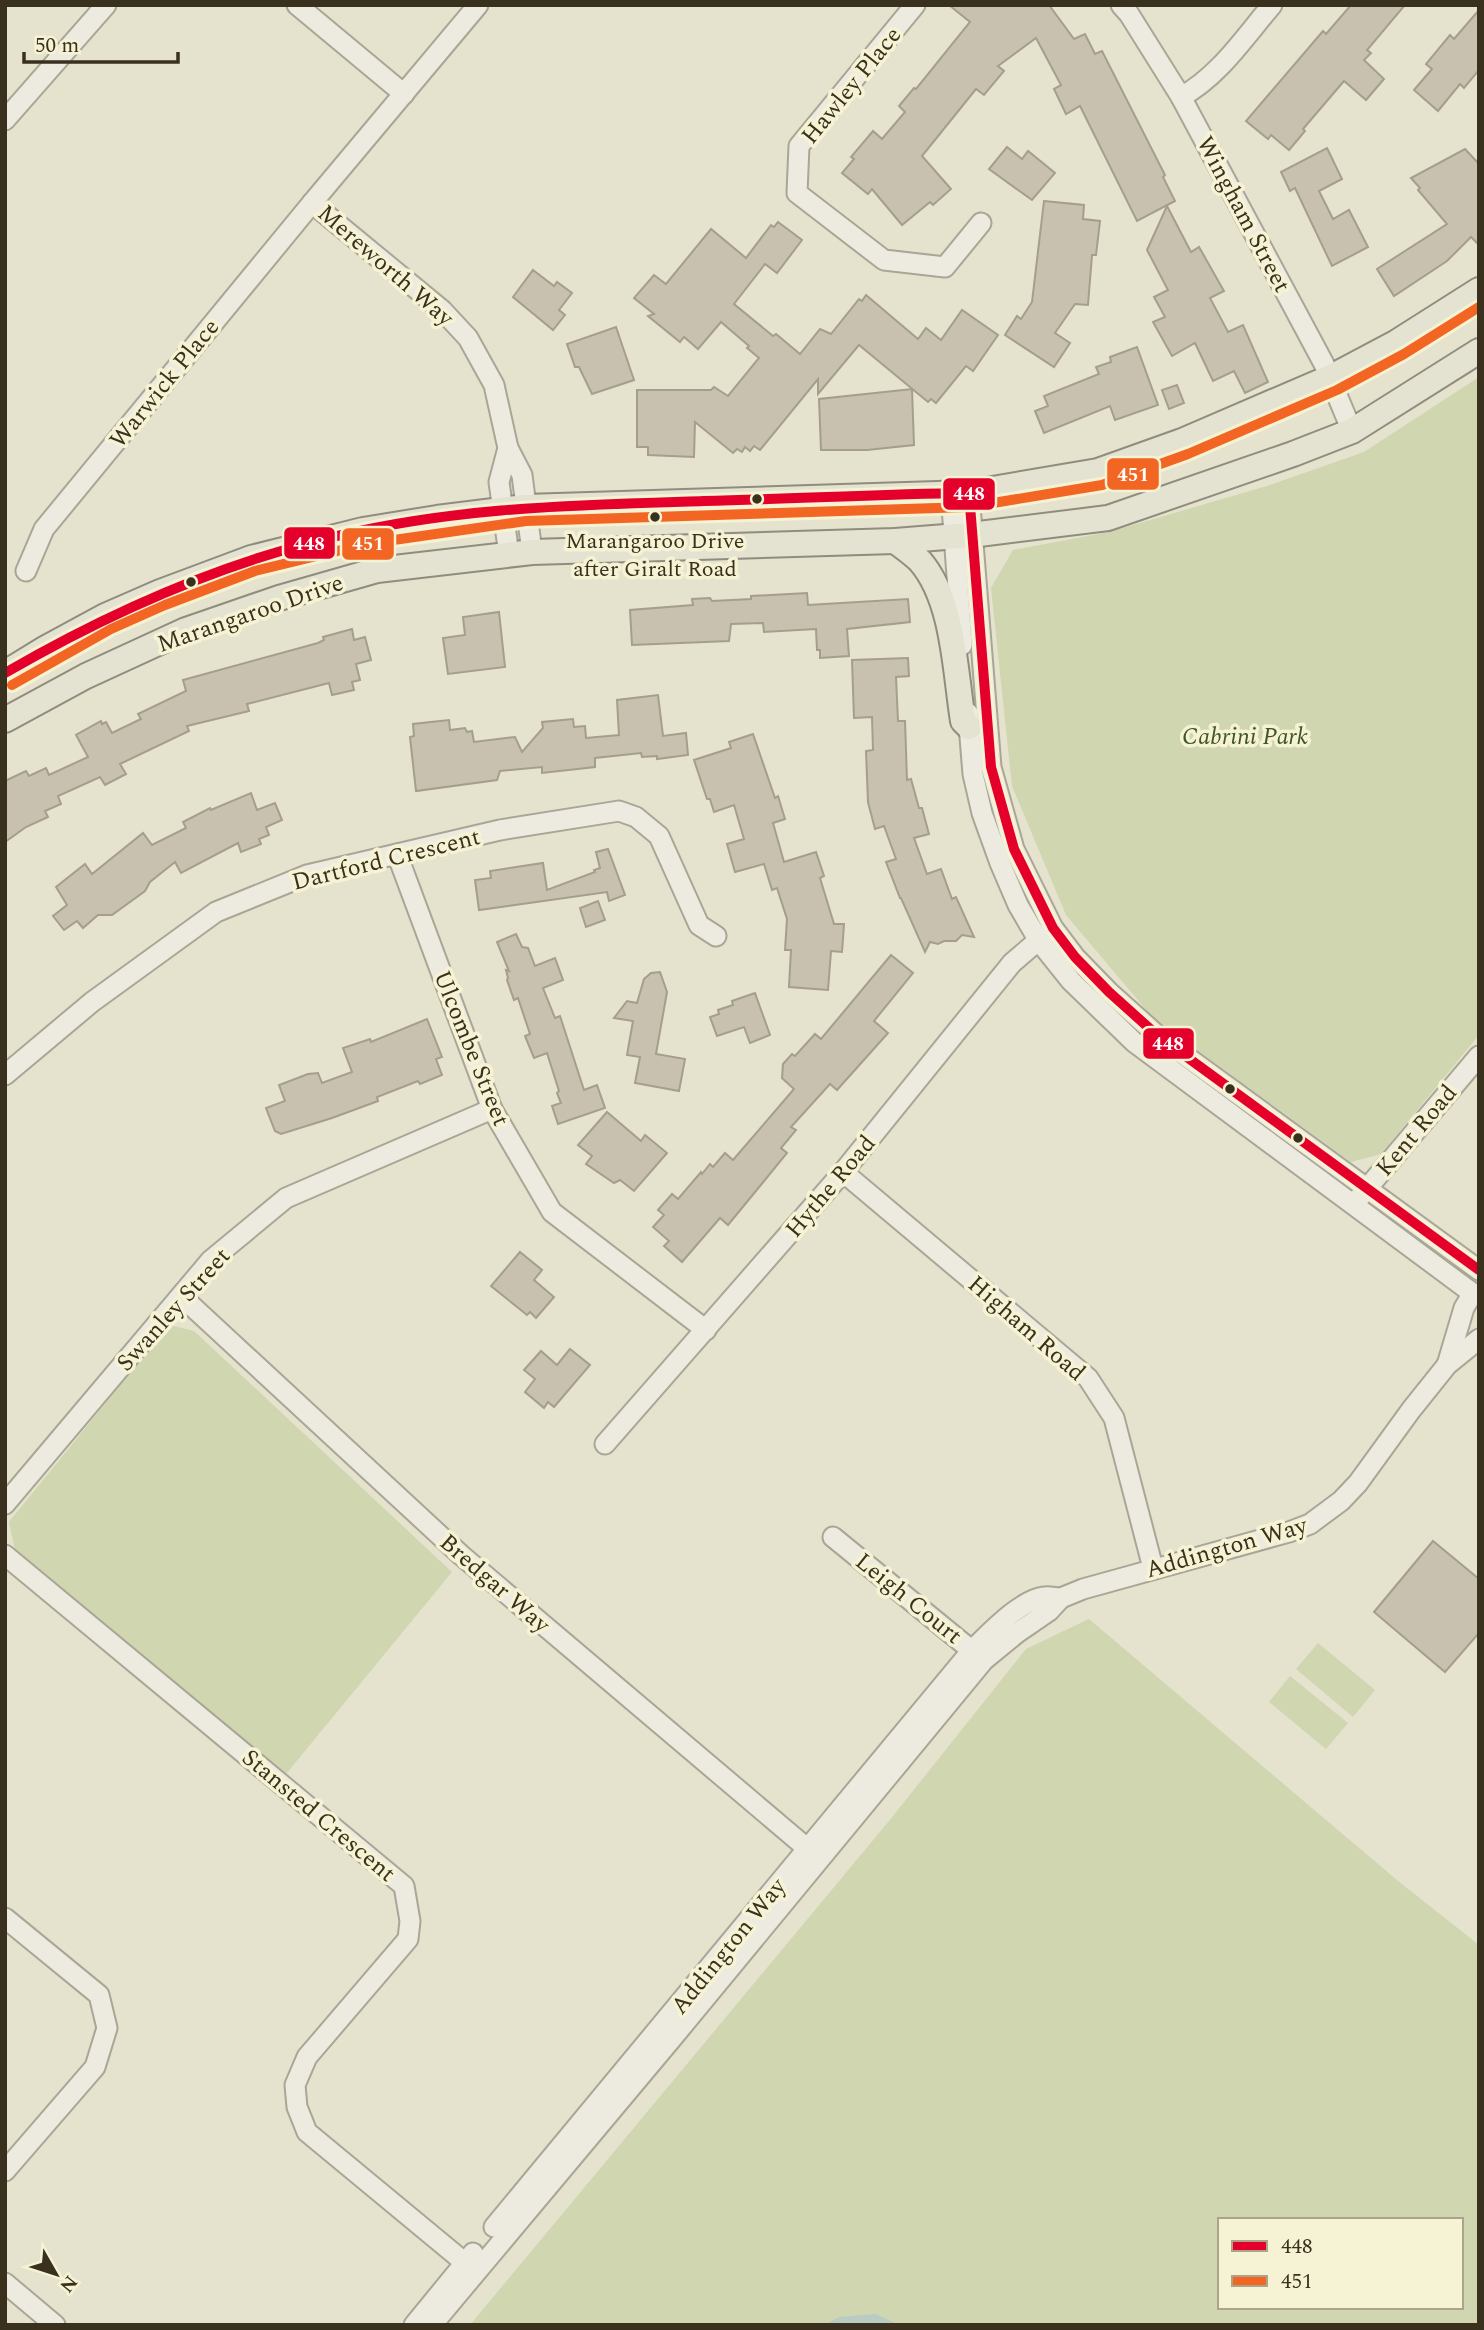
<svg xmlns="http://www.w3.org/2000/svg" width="1484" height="2330" font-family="Spectral,serif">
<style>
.green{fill:#cfd6b0;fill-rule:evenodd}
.water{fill:#b9ccc4}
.building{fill:#c9c1af;stroke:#a59e8d;stroke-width:2}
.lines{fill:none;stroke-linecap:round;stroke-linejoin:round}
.minor-casing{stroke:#aaa696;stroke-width:23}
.major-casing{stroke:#908c7e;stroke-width:28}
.minor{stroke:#edebe0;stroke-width:19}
.major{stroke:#e4e2d1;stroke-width:24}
.bus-1-casing{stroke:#f6f2d4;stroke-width:16}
.bus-2-casing{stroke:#f6f2d4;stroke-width:16}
.bus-1{stroke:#e4002b;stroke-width:10}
.bus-2{stroke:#f26522;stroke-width:10}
.bus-dot{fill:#39301e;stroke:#f6f2d4;stroke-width:2.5}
.labels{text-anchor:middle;stroke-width:7;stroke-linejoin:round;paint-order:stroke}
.bus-label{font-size:22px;fill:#39301e;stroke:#f6f2d4}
.street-label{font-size:24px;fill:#39301e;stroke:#f6f2d4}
.park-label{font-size:24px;font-style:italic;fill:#405625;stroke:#f6f2d4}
.line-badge{stroke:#f6f2d4;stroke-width:2.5}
.badge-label{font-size:19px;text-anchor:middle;font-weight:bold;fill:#fff}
</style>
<rect width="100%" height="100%" fill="#e5e2ce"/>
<g class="green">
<path d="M1479 377V1035L1381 1154 1351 1162 1153 1018 1066 915 1012 786 991 588 1013 550 1109 532 1267 486 1364 452Z"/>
<path d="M169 1325 194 1331 452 1572 286 1774 15 1550 9 1522Z"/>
<path d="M1089 1619 1398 1881 1479 1945V2325H470L889 1821 1026 1649ZM1220 2220H1461V2307H1220Z"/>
<path d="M1318 1643 1375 1690 1353 1717 1296 1669Z"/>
<path d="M1290 1676 1348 1723 1326 1749 1269 1702Z"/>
</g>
<path class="water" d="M876 2314 899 2325H825L839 2317Z"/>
<g class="building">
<path d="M949 5H1049L1074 39 1085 34 1095 54 1102 51 1165 175 1163 177 1175 201 1137 221 1080 106 1066 114 1054 89 1061 85 1036 38 998 66 1004 71 984 95 976 89 922 156 951 189 933 205 930 202 902 225 872 189 868 194 842 173 854 159 851 157 873 131 882 139 905 112 899 106 914 88 916 89 970 22Z"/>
<path d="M1351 5H1405L1367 50 1371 53 1364 60 1384 79 1366 100 1344 81 1303 129 1305 131 1289 150 1271 135 1268 139 1246 121 1323 31 1326 34Z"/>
<path d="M1479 10V70L1464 88 1460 84 1438 111 1414 90 1432 69 1426 64 1450 35 1454 39Z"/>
<path d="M1007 147 1022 159 1028 151 1055 173 1032 200 989 169Z"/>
<path d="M1327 148 1342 179 1319 191 1333 219 1349 210 1368 247 1332 266 1295 188 1290 191 1281 172Z"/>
<path d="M1465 149 1479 164V245L1471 237 1447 261 1394 296 1377 269 1447 224 1418 190 1420 188 1411 178Z"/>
<path d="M1044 201 1084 205 1083 219 1100 221 1096 255H1092L1088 305 1075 304 1055 333 1070 343 1054 367 1005 335 1017 316 1021 319 1032 302Z"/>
<path d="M1167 206 1191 252 1199 247 1224 291 1210 298 1228 332 1243 325 1268 382 1245 393 1234 371 1213 381 1195 343 1172 356 1153 322 1165 317 1154 297 1168 290 1147 250Z"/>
<path d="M778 222 802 240 777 273 765 264 734 304 773 336 776 334 800 354 820 329 831 334 859 299 862 301 866 295 918 339 926 328 941 340 962 310 998 335 973 371 966 366 936 403 931 399 928 402 859 345 818 394V379L760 450 754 446 750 451 745 447 742 452 737 449 733 453 695 422 694 457 648 455V447H637V390H711L714 387 728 396 759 358 747 348 749 346 721 322 698 349 684 337 680 342 648 316 654 314 634 298 654 275 666 284 711 229 746 258 771 225 774 227Z"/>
<path d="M533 270 554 286 557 282 572 293 559 310 565 315 553 330 513 297Z"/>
<path d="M616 327 634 380 592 394 579 367H575L567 344Z"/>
<path d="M1137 347 1158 405 1115 420 1110 406 1044 433 1035 411 1048 406 1044 396 1099 374 1096 367 1111 362 1110 357Z"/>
<path d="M1177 385 1184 403 1169 409 1162 390Z"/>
<path d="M912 389 914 445 867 450H821L819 399Z"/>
<path d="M807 593 808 605 908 599 910 622 847 629 849 656 820 658V650H817L816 629 764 632 763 623 731 624 729 641 632 645 630 610 693 605 692 599 710 598 712 601 751 599V596Z"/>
<path d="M499 612 505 667 448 674 443 638 465 635 463 617Z"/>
<path d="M352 629 354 640 365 637 371 660 356 664 360 680 352 682 354 690 332 695 329 683 247 704 249 711 187 726 189 731 120 764 126 774 105 785 100 777 58 796 61 804 45 811 48 817 26 827 5 842V781L26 771 29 776 46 768 49 775 88 757 76 735 101 721 102 724 106 722 112 733 141 719 138 714 186 691 183 680 318 643 324 640 323 637Z"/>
<path d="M908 658 909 676 896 677 898 721H905L907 780 911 779 919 808H922L929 834 914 838 927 874 941 869 952 899 956 897 974 937 962 935 956 941H944L938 944 930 942 925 952 901 898H900L886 862 896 859 884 826 875 829 868 802 866 751 873 750 872 717 854 718 852 660Z"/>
<path d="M658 695 663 736 686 733 688 755 657 759V756L642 757 641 753 595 758V767L542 773V767L500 771 497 780 416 791 410 737 414 736 413 724 449 720 450 730 465 728 467 732 472 731 474 742 515 737 522 752 543 728 542 722 573 719 574 727 585 726 586 738 619 735 617 700Z"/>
<path d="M753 734 775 798 778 796 785 819 773 823 784 862 816 852 824 876 820 878 834 924H844L842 952 831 951 828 990 789 987 791 950H785L787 919 777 888 772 890 764 864 735 872 727 844 744 839 734 805 714 812 710 799H707L694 760 731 748 729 742Z"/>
<path d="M251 793 257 810 275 803 282 820 266 827 269 835 259 839 261 844 241 852 238 843 181 873 175 862 150 882 145 891 112 915H98L83 928 77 921 64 930 53 916 67 905 56 887 85 864 92 874 143 833 152 845 186 828 183 822 210 808 211 810Z"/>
<path d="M608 849 625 895 609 901 607 892 479 910 475 880 491 878 490 871 543 863 547 890 595 872 594 870 600 868 596 852Z"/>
<path d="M598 901 605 920 586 927 580 908Z"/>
<path d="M516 934 522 947 528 948 535 966 555 958 563 980 543 988 555 1018 560 1016 584 1090 597 1085 605 1108 558 1124 552 1106 561 1103 557 1093 559 1091 547 1053 534 1058 525 1036 530 1034 518 998 514 1000 507 980 508 978 506 970 509 971 497 942Z"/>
<path d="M891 955 913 973 874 1021 888 1033 837 1090 830 1084 791 1127 796 1130 781 1148 787 1153 751 1197 728 1225 720 1218 682 1262 664 1246 669 1241 653 1227 664 1215 658 1210 672 1194 678 1199 701 1172 702 1174 710 1164 713 1167 725 1153 733 1160 794 1089 782 1078 783 1064 792 1054 795 1056 815 1034 821 1039Z"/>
<path d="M660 972 667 992 656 1054 685 1059 679 1091 635 1083 640 1057 627 1055 633 1021 614 1018 627 1001 637 1003 644 979 651 973Z"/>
<path d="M755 993 770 1035 750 1043 744 1027 717 1036 710 1017 719 1014 718 1010 733 1005 732 1001Z"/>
<path d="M427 1019 442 1057 436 1059 442 1075 420 1084 418 1081 377 1097 378 1101 332 1118 281 1134 275 1131 266 1108 285 1101 279 1085 308 1074 318 1073 322 1083 352 1072 343 1048 370 1039 371 1042Z"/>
<path d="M607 1112 641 1141 645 1135 667 1153 634 1191 620 1180 614 1183 586 1164 592 1156 578 1145Z"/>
<path d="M520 1252 542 1270 534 1280 554 1297 536 1318 530 1312 527 1315 491 1286Z"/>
<path d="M570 1349 590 1365 554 1407 548 1402 544 1408 525 1392 535 1379 524 1370 541 1351 557 1365Z"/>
<path d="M1433 1541 1479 1579V1633L1445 1672 1374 1612Z"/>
</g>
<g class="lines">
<g class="minor-casing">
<g id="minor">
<path d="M297 5 404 94"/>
<path d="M478 5 312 203 442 310 468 338 494 385 508 448 522 475 532 552"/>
<path d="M915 5 799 146 797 193 884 260 945 267 981 223"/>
<path d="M1121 5 1129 14 1181 97 1324 364 1352 431"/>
<path d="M1181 97C1219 76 1244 38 1272 5"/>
<path d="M5 120 106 5"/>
<path d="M508 448 499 482 509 555"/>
<path d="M951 493 962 645"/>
<path d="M969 493 991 767 1014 849 1053 928 1075 957 1109 992 1158 1036 1479 1270"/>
<path d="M26 571 44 529 312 203"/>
<path d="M968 713 973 774 982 813 1000 863 1018 905 1039 941 1071 981 1134 1042 1471 1292"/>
<path d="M397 854 492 1109 552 1212 706 1330"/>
<path d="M5 1075 92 1002 216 912 307 875 500 830 619 811 636 817 659 836 699 925 716 936"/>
<path d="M843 1172 1088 1378 1114 1418 1153 1568"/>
<path d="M1359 1198 1479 1056"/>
<path d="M181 1296 461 1555 815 1855"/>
<path d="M1447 1365 1464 1308 1471 1296"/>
<path d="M605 1444 843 1172 1012 963 1048 932"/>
<path d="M5 1504 211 1260 286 1198 492 1109"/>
<path d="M833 1537 981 1658"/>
<path d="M5 1555 404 1886 410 1921 408 1939 307 2057 295 2085 297 2107 307 2132 475 2271"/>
<path d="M5 1918 99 1995 107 2028 95 2067 5 2171"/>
<path d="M494 2227 972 1650C989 1634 1020 1600 1044 1597 1049 1596 1056 1598 1061 1598"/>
<path d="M5 2283 55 2325"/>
<path d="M414 2325 473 2253"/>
<path d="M432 2325 674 2036 984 1660 1017 1633 1049 1611 1061 1598 1083 1589 1289 1532 1310 1524 1341 1501 1358 1483 1411 1410 1447 1365 1479 1339"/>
</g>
</g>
<g class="major-casing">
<g id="major">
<path d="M895 541C903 547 913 554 920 561 954 600 955 671 963 721L969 727"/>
<path d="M5 673 46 648 105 616 160 592 251 558 363 530 437 518 525 507 969 493 1098 471 1182 441 1331 377 1397 342 1479 290"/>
<path d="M5 720 86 676 186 630 279 598 377 570 532 552 895 541 971 535 1108 518 1293 454 1352 431 1479 351"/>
</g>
</g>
<use href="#minor" class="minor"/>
<use href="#major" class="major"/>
<g class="bus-1-casing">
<path id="bus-1" d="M5 673C105 615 209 568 321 540 449 507 574 505 704 501 793 499 881 494 969 493L991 767 1014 849 1053 928 1075 957 1109 992 1158 1036 1479 1270"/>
</g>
<g class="bus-2-casing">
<path id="bus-2" d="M12 685 111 629 165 605 255 571 366 544 526 521 969 507 1102 485 1188 454 1337 390 1404 354 1479 307"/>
</g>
<use href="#bus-1" class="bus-1"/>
<use href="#bus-2" class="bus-2"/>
</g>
<g class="bus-dot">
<circle cx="757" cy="499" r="6"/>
<circle cx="655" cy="517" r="6"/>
<circle cx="191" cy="582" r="6"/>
<circle cx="1230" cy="1089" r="6"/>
<circle cx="1298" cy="1138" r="6"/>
</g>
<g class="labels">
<g class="bus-label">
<text x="655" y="548">Marangaroo Drive<tspan x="655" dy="28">after Giralt Road</tspan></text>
</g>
<g class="street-label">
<text transform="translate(851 85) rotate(-51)" y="8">Hawley Place</text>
<text transform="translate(1244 214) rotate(62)" y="8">Wingham Street</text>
<text transform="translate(386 265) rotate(41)" y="8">Mereworth Way</text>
<text transform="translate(164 383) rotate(-51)" y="8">Warwick Place</text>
<text transform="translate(250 613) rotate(-19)" y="8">Marangaroo Drive</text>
<text transform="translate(386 859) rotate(-14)" y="8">Dartford Crescent</text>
<text transform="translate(472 1048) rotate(68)" y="8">Ulcombe Street</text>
<text transform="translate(1416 1130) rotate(-50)" y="8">Kent Road</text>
<text transform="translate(830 1186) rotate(-50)" y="8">Hythe Road</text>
<text transform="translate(173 1309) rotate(-48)" y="8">Swanley Street</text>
<text transform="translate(1027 1328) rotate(41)" y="8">Higham Road</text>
<text transform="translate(1226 1547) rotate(-16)" y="8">Addington Way</text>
<text transform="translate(495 1583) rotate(41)" y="8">Bredgar Way</text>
<text transform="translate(909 1598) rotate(39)" y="8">Leigh Court</text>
<text transform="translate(319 1815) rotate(40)" y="8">Stansted Crescent</text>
<text transform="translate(728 1946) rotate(-51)" y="8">Addington Way</text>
</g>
<g class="park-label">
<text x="1245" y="744">Cabrini Park</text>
</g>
</g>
<g class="line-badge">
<rect x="1106" y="457" width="54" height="34" rx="7" fill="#f26522"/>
<rect x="942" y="477" width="54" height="34" rx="7" fill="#e4002b"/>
<rect x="283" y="526" width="53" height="34" rx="7" fill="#e4002b"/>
<rect x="341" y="527" width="54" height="34" rx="7" fill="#f26522"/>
<rect x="1142" y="1027" width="53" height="33" rx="7" fill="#e4002b"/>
</g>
<g class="badge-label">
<text x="1133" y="481">451</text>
<text x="969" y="500">448</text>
<text x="309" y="550">448</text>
<text x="368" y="550">451</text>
<text x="1168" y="1050">448</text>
</g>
<rect width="1484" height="2330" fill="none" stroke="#39301e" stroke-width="14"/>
<rect x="1218" y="2218" width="245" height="91" fill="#f6f2d4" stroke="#aaa48b" stroke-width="2"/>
<rect x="1232" y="2241" width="35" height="10" fill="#e4002b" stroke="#aaa48b" stroke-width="2"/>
<text x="1281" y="2253" font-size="21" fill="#39301e">448</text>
<rect x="1232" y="2276" width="35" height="10" fill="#f26522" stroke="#aaa48b" stroke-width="2"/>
<text x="1281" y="2288" font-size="21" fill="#39301e">451</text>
<g transform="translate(56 2274) rotate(129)" stroke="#f6f2d4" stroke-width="5" paint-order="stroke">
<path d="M0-5L12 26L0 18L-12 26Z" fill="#39301e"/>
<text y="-10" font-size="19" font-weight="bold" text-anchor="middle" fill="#39301e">N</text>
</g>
<path d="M24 52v10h154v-10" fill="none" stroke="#39301e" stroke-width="3.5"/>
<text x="35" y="52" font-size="21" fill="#39301e" stroke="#f6f2d4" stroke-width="5" paint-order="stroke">50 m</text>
</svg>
